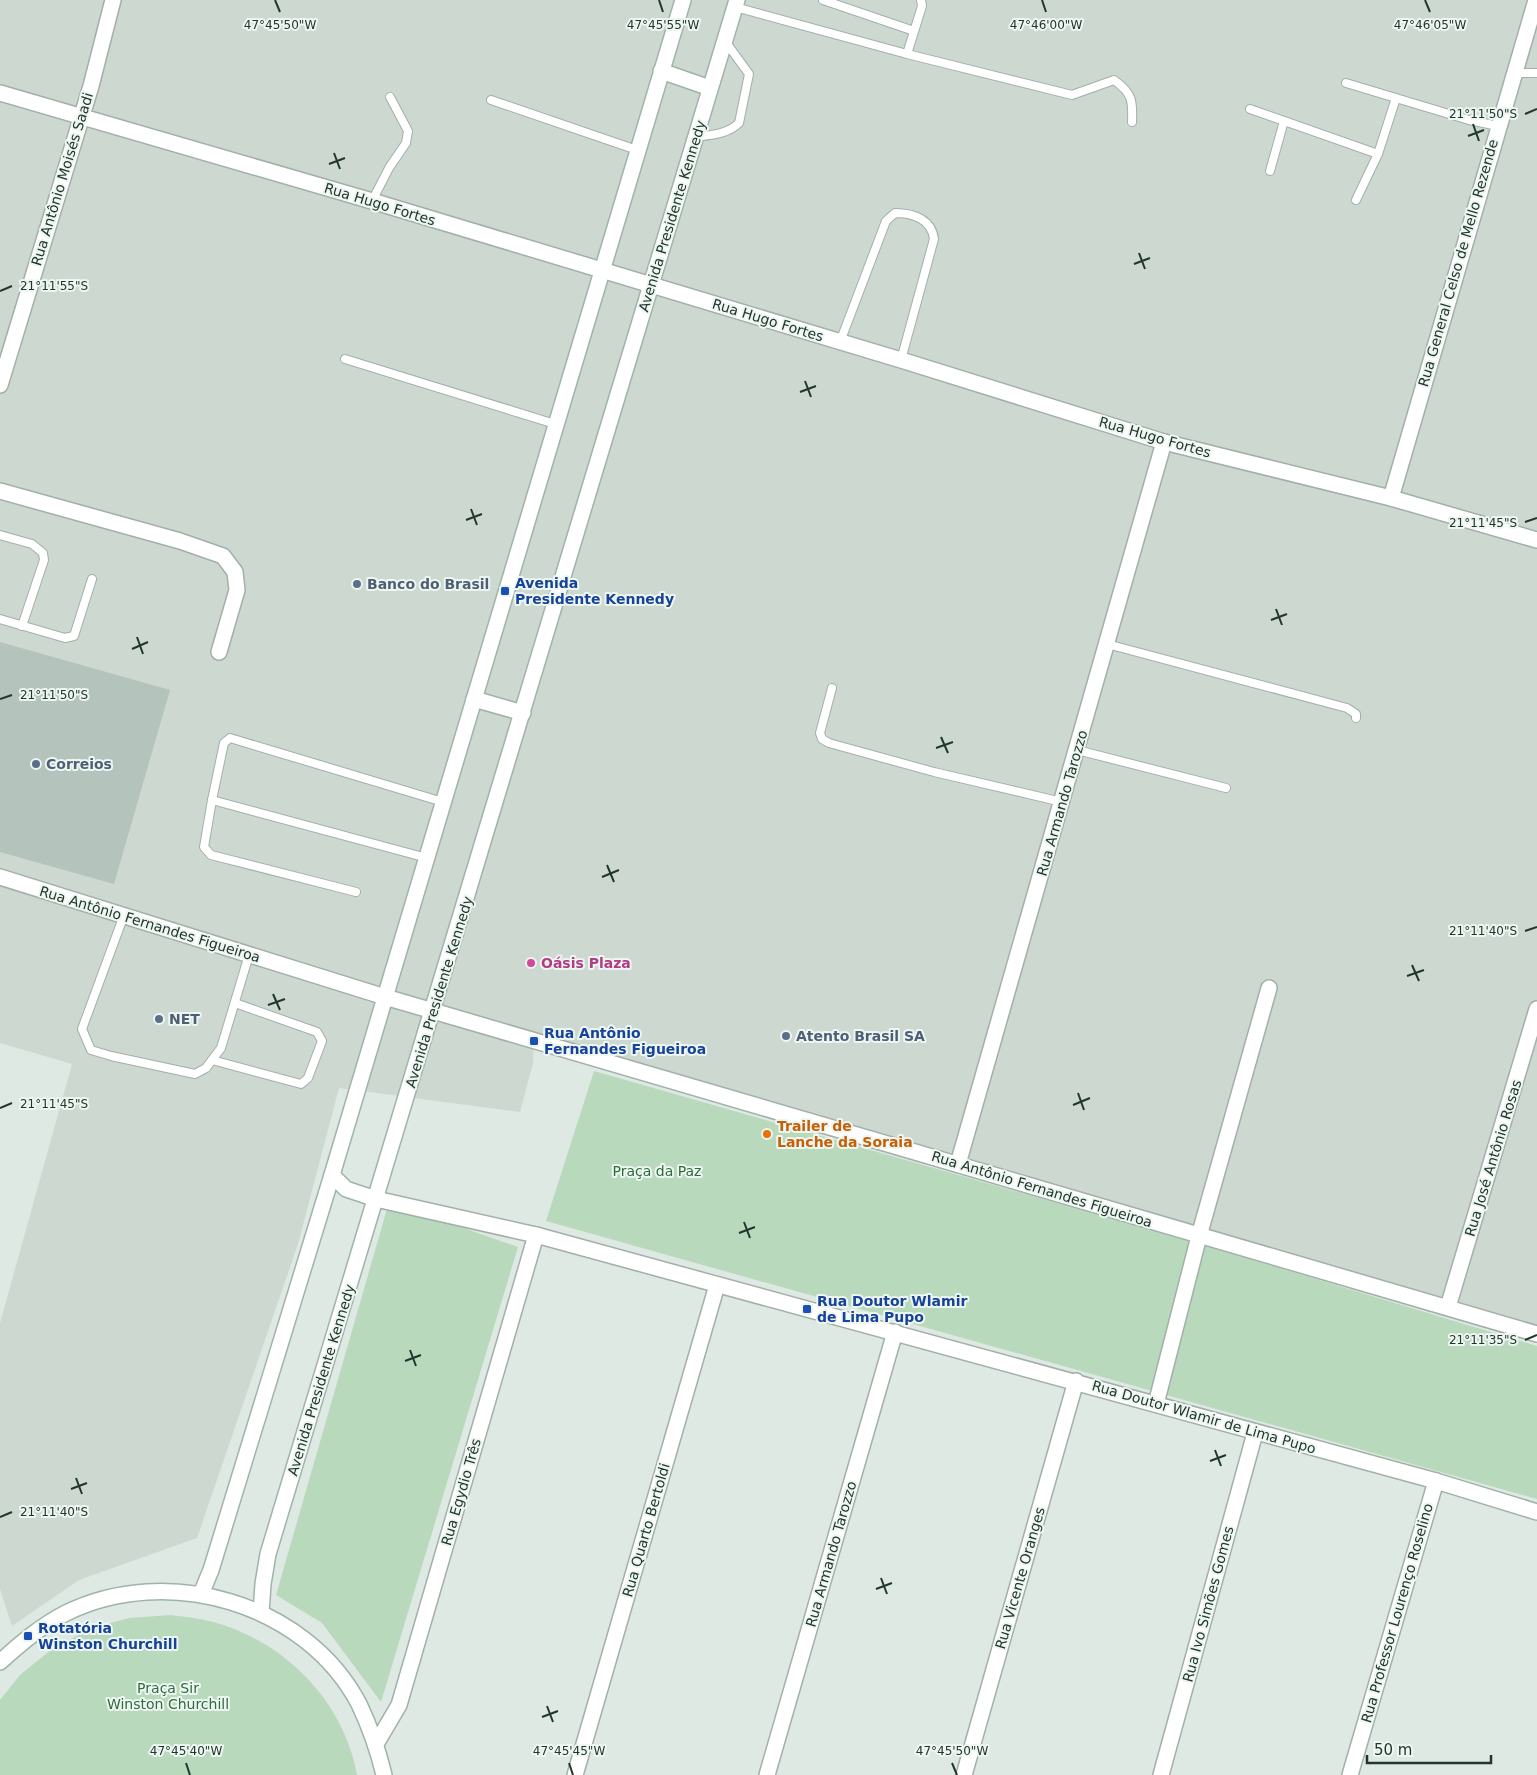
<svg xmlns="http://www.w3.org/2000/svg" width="1537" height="1775" font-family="'DejaVu Sans',sans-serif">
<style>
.built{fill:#cdd8d1}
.green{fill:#b9d9bc}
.building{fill:#b4c3bb}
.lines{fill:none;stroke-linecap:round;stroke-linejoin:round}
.service-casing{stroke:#a2b0a9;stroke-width:10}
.minor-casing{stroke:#a2b0a9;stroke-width:18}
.secondary-casing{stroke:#9fb4a9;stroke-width:18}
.service{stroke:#fff;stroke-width:8}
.minor{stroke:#fff;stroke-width:15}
.secondary{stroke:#fff;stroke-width:15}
.ticks{fill:none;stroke:#21372e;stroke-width:2}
.service-dot{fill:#5c6f8a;stroke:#eef6f1;stroke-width:2}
.transit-dot{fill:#1a4fb4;stroke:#eef6f1;stroke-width:2}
.hotel-dot{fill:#d1479c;stroke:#eef6f1;stroke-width:2}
.food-dot{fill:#e8710a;stroke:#eef6f1;stroke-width:2}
.labels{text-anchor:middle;stroke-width:4;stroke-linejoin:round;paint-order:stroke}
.street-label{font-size:14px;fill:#21372e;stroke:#eef6f1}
.transit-label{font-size:14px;font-weight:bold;fill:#164399;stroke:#eef6f1;text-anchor:start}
.service-label{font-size:14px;font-weight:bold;fill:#4e5e75;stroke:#eef6f1;text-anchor:start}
.hotel-label{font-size:14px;font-weight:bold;fill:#b23c85;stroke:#eef6f1;text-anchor:start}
.food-label{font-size:14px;font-weight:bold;fill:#c56008;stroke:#eef6f1;text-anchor:start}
.park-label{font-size:14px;fill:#2f6b3d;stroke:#eef6f1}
.ticks-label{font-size:12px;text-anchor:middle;fill:#21372e;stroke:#eef6f1;stroke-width:4;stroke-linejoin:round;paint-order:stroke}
</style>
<rect width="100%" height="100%" fill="#dee9e3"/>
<path class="built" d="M0 0H1537V1333L534 1041 533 1063 520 1112 339 1088 298 1244 197 1538 79 1580 12 1626 0 1589V1323L72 1064 0 1043Z"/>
<g class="green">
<path d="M594 1071 1197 1243 1537 1346V1499L546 1221Z"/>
<path d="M389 1202 518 1247 381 1702 322 1623 276 1595Z"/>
<path d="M171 1615C185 1617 199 1618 213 1622 284 1641 344 1701 357 1775H0V1700L20 1675 52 1649 89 1629 129 1618Z"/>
</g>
<path class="building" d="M0 642 170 690 114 884 0 852Z"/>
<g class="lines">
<g class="service-casing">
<g id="service">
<path d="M823 0 914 31"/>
<path d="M735 7 907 54 1072 95 1114 80C1132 93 1133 100 1132 122"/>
<path d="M907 54 922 6 921 0"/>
<path d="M1516 73H1537"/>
<path d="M1346 83 1469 120 1498 126"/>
<path d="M491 100 637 150"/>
<path d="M1250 109 1378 154"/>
<path d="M696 137C711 135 728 134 739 123L749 74 725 41"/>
<path d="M1270 171 1284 121"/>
<path d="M1356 200 1378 154 1396 98"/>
<path d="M372 201 389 168 406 143 408 131 390 97"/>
<path d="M840 342 886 221 895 213C914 213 932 220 934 239L901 360"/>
<path d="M345 359 555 424"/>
<path d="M0 535 32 544 43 553 44 560 22 626"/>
<path d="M0 619 65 638 74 636 92 579"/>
<path d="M1107 644 1347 708 1356 714V718"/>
<path d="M832 688 820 733 822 739 829 743 934 772 1062 802"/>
<path d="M1077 750 1226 788"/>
<path d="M212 800 224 743 230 738 443 802"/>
<path d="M356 892 211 855 204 847 212 800 427 858"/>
<path d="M124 915 82 1029 91 1050 111 1056 195 1074 206 1068 221 1048 249 955"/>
<path d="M212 1060 301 1084 308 1078 322 1041 317 1032 235 1003"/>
</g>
</g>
<g class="minor-casing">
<g id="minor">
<path d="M0 93 372 201 901 360 1164 442 1391 498 1537 540"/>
<path d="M0 385 91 86 113 0"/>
<path d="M0 491 180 541 223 556 235 572 237 590 219 652"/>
<path d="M1391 498 1536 0"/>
<path d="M0 877 385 997"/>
<path d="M433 1011 1537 1334"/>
<path d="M958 1164 1164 442"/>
<path d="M376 1199 536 1235 1436 1481 1537 1512"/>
<path d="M1448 1307 1537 1009"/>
<path d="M1156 1404 1199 1236 1269 988"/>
<path d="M376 1744 399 1705 536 1235"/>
<path d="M575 1775 717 1285"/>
<path d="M767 1775 895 1332"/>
<path d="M964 1775 1076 1381"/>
<path d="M1161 1775 1255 1433"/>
<path d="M1350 1775 1436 1481"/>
</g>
</g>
<g class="secondary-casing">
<g id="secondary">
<path d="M661 71 710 88"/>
<path d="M474 699 523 713"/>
<path d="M385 997 433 1011"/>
<path d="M332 1175 346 1189 376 1199"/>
<path d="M201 1594 211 1570 332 1175 683 0"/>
<path d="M261 1613 263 1584 268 1554 737 0"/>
<path d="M0 1662C21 1643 41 1626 66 1613 167 1563 306 1603 359 1704 370 1727 378 1750 384 1775"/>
</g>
</g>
<use href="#service" class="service"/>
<use href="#minor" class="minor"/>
<use href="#secondary" class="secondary"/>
</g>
<path class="ticks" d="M275 0 280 12M659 0 663 12M1042 0 1046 12M1425 0 1430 12M1525 114 1537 109M1473 124 1479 141M1468 136 1484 130M334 153 340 169M329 164 345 158M1139 253 1145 269M1134 264 1150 258M0 291 12 286M805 381 811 397M800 392 816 386M471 509 477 525M466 520 482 514M1525 522 1537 518M1276 609 1282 625M1271 620 1287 614M137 637 143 654M132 649 148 642M0 699 12 695M941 737 948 753M936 748 953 742M607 865 614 882M602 877 619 870M1525 931 1537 927M1412 965 1419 981M1407 976 1424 970M273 994 280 1010M268 1005 285 999M1078 1093 1084 1110M1073 1105 1090 1098M0 1108 12 1103M744 1222 750 1238M739 1233 755 1227M1525 1340 1537 1335M410 1350 416 1366M405 1361 421 1355M1215 1450 1221 1466M1210 1461 1226 1455M76 1478 82 1494M71 1489 87 1483M0 1517 12 1512M881 1578 887 1594M876 1589 892 1583M547 1706 553 1722M542 1717 558 1711M186 1763 190 1775M569 1763 573 1775M952 1763 957 1775"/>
<g class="service-dot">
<circle cx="357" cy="584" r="5"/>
<circle cx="36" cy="764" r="5"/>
<circle cx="159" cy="1019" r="5"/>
<circle cx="786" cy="1036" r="5"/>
</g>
<g class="transit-dot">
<rect x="500" y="586" width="10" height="10" rx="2.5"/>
<rect x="529" y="1036" width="10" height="10" rx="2.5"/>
<rect x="802" y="1304" width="10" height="10" rx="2.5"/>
<rect x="23" y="1631" width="10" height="10" rx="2.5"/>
</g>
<circle class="hotel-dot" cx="531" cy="963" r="5"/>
<circle class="food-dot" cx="767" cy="1134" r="5"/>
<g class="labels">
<g class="street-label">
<text transform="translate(62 179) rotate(-73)" y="5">Rua Antônio Moisés Saadi</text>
<text transform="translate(380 204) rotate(17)" y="5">Rua Hugo Fortes</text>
<text transform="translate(672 216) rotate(-73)" y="5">Avenida Presidente Kennedy</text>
<text transform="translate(1458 263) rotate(-74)" y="5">Rua General Celso de Mello Rezende</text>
<text transform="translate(768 320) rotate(17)" y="5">Rua Hugo Fortes</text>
<text transform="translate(1155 437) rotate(16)" y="5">Rua Hugo Fortes</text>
<text transform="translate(1062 803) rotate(-74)" y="5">Rua Armando Tarozzo</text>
<text transform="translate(150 924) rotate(17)" y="5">Rua Antônio Fernandes Figueiroa</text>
<text transform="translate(439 992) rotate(-73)" y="5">Avenida Presidente Kennedy</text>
<text transform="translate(1493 1158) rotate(-73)" y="5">Rua José Antônio Rosas</text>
<text transform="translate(1042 1189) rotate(17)" y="5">Rua Antônio Fernandes Figueiroa</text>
<text transform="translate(321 1380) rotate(-73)" y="5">Avenida Presidente Kennedy</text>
<text transform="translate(1204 1417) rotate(16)" y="5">Rua Doutor Wlamir de Lima Pupo</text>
<text transform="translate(461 1492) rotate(-74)" y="5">Rua Egydio Três</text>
<text transform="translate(646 1530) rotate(-74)" y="5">Rua Quarto Bertoldi</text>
<text transform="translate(831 1554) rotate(-74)" y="5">Rua Armando Tarozzo</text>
<text transform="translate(1020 1578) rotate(-74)" y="5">Rua Vicente Oranges</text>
<text transform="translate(1208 1604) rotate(-75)" y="5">Rua Ivo Simões Gomes</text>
<text transform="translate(1397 1613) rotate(-74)" y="5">Rua Professor Lourenço Roselino</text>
</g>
<g class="transit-label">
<text x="515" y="588">Avenida<tspan x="515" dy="16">Presidente Kennedy</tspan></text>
<text x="544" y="1038">Rua Antônio<tspan x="544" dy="16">Fernandes Figueiroa</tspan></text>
<text x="817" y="1306">Rua Doutor Wlamir<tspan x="817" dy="16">de Lima Pupo</tspan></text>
<text x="38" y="1633">Rotatória<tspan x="38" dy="16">Winston Churchill</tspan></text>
</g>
<g class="service-label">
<text x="367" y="589">Banco do Brasil</text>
<text x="46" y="769">Correios</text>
<text x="169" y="1024">NET</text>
<text x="796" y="1041">Atento Brasil SA</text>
</g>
<g class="hotel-label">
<text x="541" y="968">Oásis Plaza</text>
</g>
<g class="food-label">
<text x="777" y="1131">Trailer de<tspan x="777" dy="16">Lanche da Soraia</tspan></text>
</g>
<g class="park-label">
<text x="657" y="1176">Praça da Paz</text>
<text x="168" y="1693">Praça Sir<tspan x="168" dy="16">Winston Churchill</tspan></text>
</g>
</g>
<g class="ticks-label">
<text x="663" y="29">47°45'55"W</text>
<text x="1430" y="29">47°46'05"W</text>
<text x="280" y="29">47°45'50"W</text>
<text x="1046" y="29">47°46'00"W</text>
<text x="1483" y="118">21°11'50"S</text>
<text x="54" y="290">21°11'55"S</text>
<text x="1483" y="527">21°11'45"S</text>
<text x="54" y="699">21°11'50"S</text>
<text x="1483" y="935">21°11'40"S</text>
<text x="54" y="1108">21°11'45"S</text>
<text x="1483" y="1344">21°11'35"S</text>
<text x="54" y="1516">21°11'40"S</text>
<text x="186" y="1755">47°45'40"W</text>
<text x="569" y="1755">47°45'45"W</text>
<text x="952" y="1755">47°45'50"W</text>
</g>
<path d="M1367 1755v8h124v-8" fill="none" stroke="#21372e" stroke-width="2.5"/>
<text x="1374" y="1755" font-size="15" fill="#21372e" stroke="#eef6f1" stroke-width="4" paint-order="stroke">50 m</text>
</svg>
